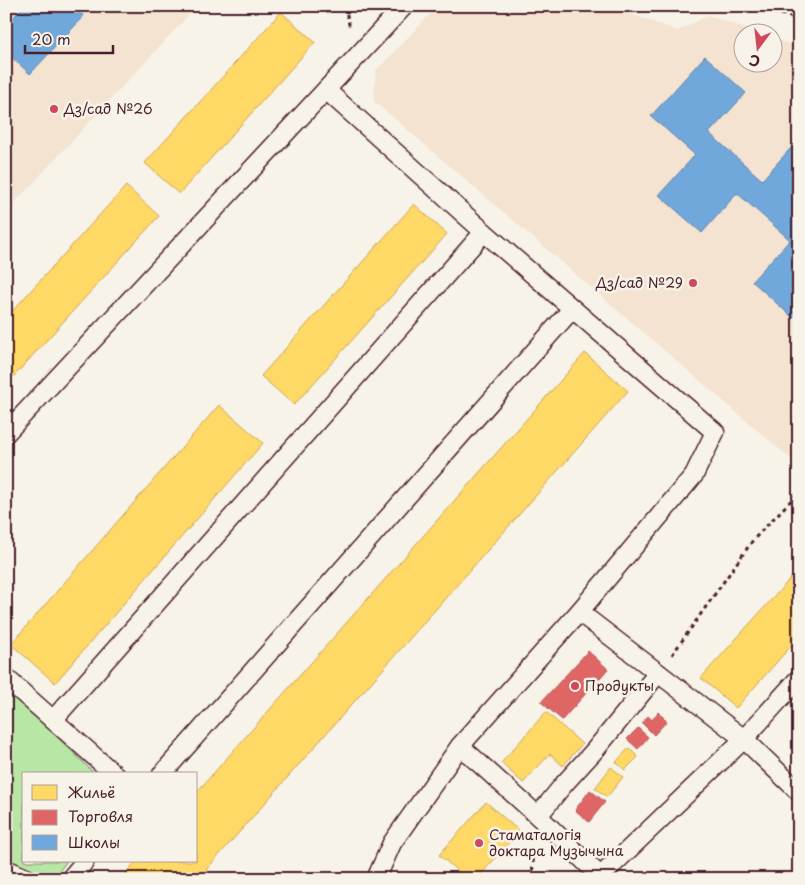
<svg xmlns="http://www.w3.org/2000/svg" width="805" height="885" font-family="'Playpen Sans',sans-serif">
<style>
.built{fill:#f3e3d0}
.green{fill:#b7e6a5;stroke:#808268}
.homes{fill:#ffd966;stroke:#c9a154}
.shops{fill:#e06666;stroke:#b35154}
.schools{fill:#6fa8dc;stroke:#647fa7}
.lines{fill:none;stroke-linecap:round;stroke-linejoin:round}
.lane-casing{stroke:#4a1f2b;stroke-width:21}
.path{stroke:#4a1f2b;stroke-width:3;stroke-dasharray:4 4;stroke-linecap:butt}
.lane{stroke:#f7f3e8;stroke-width:18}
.poi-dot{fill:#d1495b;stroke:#f7f3e8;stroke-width:2}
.labels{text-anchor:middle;stroke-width:5;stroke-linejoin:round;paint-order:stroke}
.poi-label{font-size:14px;fill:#4a1f2b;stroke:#f7f3e8;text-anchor:start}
</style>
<rect width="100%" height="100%" fill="#f7f3e8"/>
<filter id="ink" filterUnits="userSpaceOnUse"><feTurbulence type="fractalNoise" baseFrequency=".02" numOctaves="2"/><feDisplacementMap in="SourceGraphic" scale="10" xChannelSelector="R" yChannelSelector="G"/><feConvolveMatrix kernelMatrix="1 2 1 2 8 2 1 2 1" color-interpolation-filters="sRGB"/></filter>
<g filter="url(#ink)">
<g class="built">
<path d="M6 6H197L6 212Z"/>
<path d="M438 6H608L678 31 708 15 756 32H742V62H772L773 38 799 48V466L374 101 376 71Z"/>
</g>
<path class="green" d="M6 686 95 774H24V861H67L53 879H28L6 869Z"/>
<g class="homes">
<path d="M281 12 315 42 179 194 145 163Z"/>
<path d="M126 186 159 216 6 385V318Z"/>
<path d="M414 204 447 234 294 405 261 376Z"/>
<path d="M585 353 628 391 198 879H121L136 861H196V793Z"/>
<path d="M219 405 263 443 55 683 11 644Z"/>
<path d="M799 569V637L736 708 701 678Z"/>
<path d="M546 712 582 744 563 766 550 754 523 783 501 763Z"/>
<path d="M629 748 638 757 625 770 616 762Z"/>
<path d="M611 767 623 777 607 797 595 788Z"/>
<path d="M486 802 519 831 477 879H467L439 855Z"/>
</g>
<g class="shops">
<path d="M588 651 608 669 562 720 541 702Z"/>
<path d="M658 712 667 721 654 735 642 723 648 716 652 720Z"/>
<path d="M638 728 648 737 638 749 627 739Z"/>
<path d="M590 790 605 802 589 822 575 810Z"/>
</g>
<g class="schools">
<path d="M23 6H74L84 16 30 74 6 52V16L11 20Z"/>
<path d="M705 56 746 93 709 133 762 180 799 139V312L793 318 752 281 790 240 737 193 702 233 659 195 695 155 651 116Z"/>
</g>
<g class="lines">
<g class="lane-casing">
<g id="lane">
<path d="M326 90 484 232 715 432 694 475 579 612 460 746 392 843 376 879"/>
<path d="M6 433 404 6"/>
<path d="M579 612 744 739 799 792"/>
<path d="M6 678 114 774"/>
<path d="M53 720 484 232"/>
<path d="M460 746 538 816 564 784 595 750 658 673"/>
<path d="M162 774 572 309"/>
<path d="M538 816 603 879"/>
<path d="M6 869 28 879"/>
<path d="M601 876 744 739 799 678"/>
<path d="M70 879 85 861"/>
</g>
</g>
<g class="path">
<path d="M345 6 350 29"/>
<path d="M758 6 799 20"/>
<path d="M672 655 753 540 799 492"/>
<path d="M532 879 534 847"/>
</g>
<use href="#lane" class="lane"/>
</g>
</g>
<g class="poi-dot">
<circle cx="54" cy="109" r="5"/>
<circle cx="693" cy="283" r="5"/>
<circle cx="575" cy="686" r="5"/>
<circle cx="479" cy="843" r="5"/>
</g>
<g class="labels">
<g class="poi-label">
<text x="64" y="114">Дз/сад №26</text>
<text x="683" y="288" text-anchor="end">Дз/сад №29</text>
<text x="585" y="691">Продукты</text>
<text x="489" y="840">Стаматалогія<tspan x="489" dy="16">доктара Музычына</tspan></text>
</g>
</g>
<rect width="805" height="885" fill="none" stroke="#f7f3e8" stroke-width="25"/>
<rect x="12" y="12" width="780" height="860" fill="none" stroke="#4a1f2b" stroke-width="2" filter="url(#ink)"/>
<rect x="22" y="772" width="175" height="90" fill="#f7f3e8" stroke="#b29e9c"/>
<rect x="32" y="785" width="25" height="15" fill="#ffd966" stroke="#b29e9c"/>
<text x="68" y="798" font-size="15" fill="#4a1f2b">Жильё</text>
<rect x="32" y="810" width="25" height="15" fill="#e06666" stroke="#b29e9c"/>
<text x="68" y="822" font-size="15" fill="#4a1f2b">Торговля</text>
<rect x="32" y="835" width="25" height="15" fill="#6fa8dc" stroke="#b29e9c"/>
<text x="68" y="848" font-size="15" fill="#4a1f2b">Школы</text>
<g transform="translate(758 48) rotate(195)"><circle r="24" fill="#f7f3e8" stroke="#b29e9c"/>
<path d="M0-4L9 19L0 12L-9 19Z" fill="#d1495b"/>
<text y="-8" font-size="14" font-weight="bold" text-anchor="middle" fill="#4a1f2b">С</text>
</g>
<path d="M25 45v8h88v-8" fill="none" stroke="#4a1f2b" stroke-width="2.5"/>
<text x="32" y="45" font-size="15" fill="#4a1f2b" stroke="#f7f3e8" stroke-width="4" paint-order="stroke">20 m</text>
</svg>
